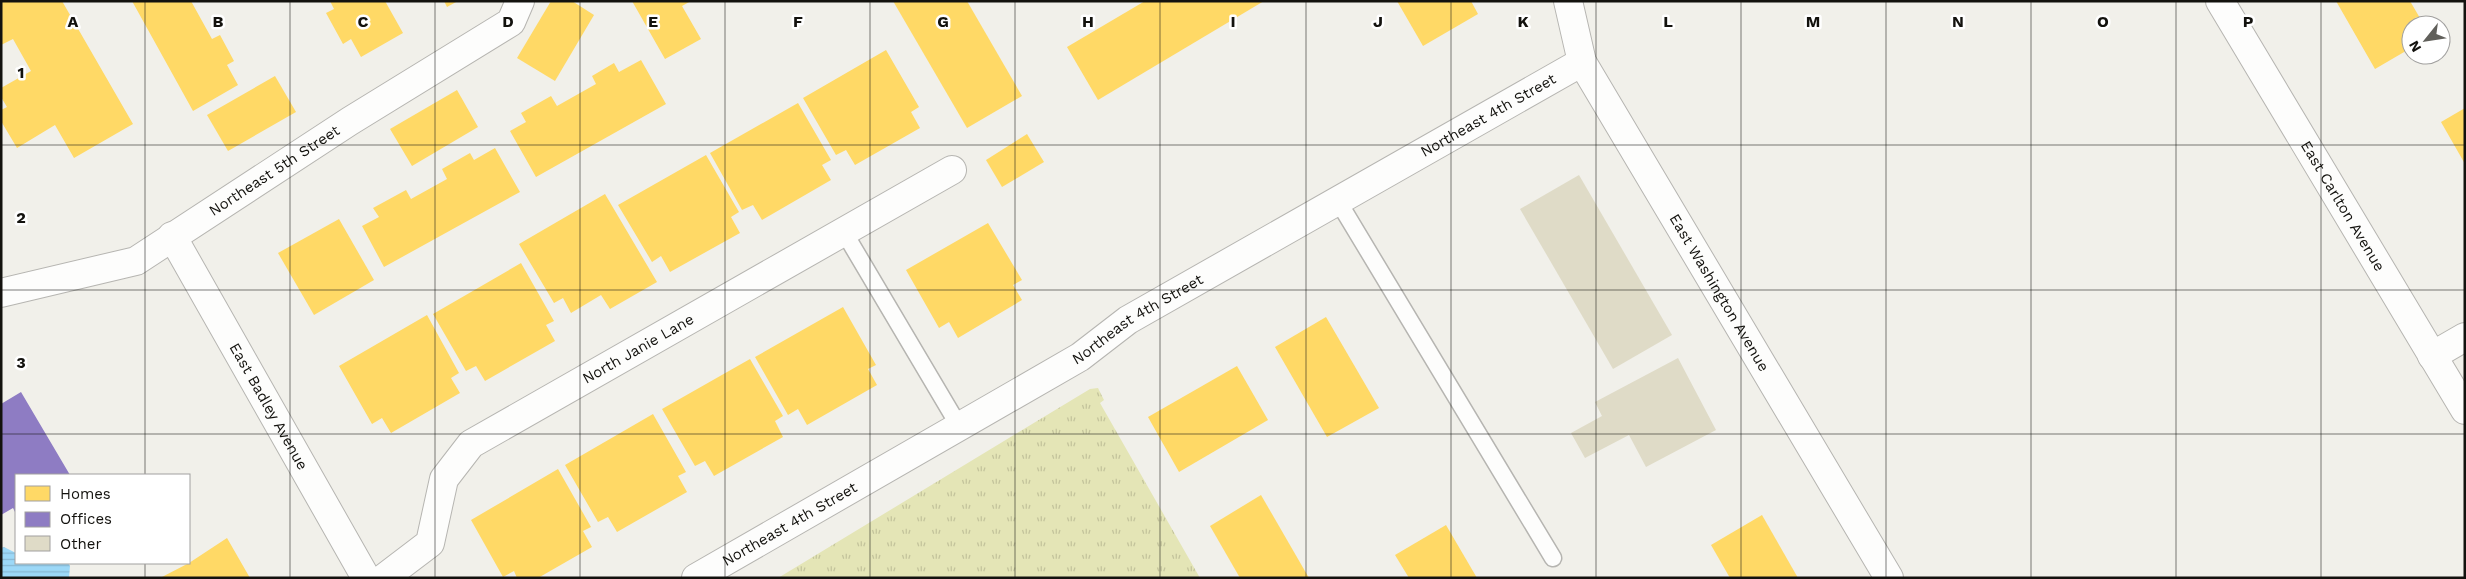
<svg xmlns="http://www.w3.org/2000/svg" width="2466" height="579" font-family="'Work Sans',sans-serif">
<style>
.grass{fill:url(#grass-tufts)}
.water{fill:url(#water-rules)}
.homes{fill:#ffd966}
.offices{fill:#8e7cc3}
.building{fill:#dfdbc7}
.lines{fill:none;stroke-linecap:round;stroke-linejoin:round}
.service-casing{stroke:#b6b5b1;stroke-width:19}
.minor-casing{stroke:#b6b5b1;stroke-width:30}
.service{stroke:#fdfdfc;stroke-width:16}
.minor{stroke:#fdfdfc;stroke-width:28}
.grid{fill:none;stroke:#13120e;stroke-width:1;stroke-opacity:0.55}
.labels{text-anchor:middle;stroke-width:5;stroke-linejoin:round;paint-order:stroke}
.street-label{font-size:15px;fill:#13120e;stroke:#fff}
.grid-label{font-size:16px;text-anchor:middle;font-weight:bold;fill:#13120e;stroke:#fff;stroke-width:5;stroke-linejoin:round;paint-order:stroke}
</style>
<defs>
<pattern id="grass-tufts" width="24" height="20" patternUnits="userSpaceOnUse" patternTransform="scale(1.25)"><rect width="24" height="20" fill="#e4e5b6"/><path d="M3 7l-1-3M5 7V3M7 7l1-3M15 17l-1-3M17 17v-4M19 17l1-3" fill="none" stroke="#c3c39b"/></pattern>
<pattern id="water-rules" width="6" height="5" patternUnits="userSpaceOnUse" patternTransform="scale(1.25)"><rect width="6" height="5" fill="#9cd8f7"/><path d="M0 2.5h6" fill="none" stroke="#86b8d3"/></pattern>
</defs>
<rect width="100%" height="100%" fill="#f1f0ea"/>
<path class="grass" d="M1098 388 1104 400 1100 403 1200 578H778L1090 389Z"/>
<path class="water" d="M4 547 16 553V563H68L70 566 69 578H1V548Z"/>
<g class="homes">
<path d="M1 1H62L133 124 74 158 55 125 17 148 1 121V110L7 107 1 97V88L31 71 13 39 1 45Z"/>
<path d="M132 1H191L212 39 220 35 234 61 227 65 238 85 193 111Z"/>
<path d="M330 1H385L403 33 361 57 351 39 343 44 326 13 334 9Z"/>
<path d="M444 1H458L447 7Z"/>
<path d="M551 1H572L594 15 555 81 517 58Z"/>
<path d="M632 1H691L682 6 701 39 665 59Z"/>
<path d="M893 1H967L1022 96 967 128Z"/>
<path d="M1145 1H1264L1098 100 1067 47Z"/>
<path d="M1397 1H1471L1478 14 1423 46Z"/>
<path d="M2336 1H2410L2424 25H2411V48L2375 69Z"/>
<path d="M886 50 919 107 911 112 920 128 855 165 846 150 836 155 803 98Z"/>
<path d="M641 60 666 104 536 177 510 131 526 122 521 113 551 96 557 106 596 84 592 76 614 63 619 72Z"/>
<path d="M275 76 296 112 228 151 207 115Z"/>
<path d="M457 90 478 127 412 166 390 129Z"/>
<path d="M798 103 831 160 822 165 831 180 762 220 753 205 742 210 710 153Z"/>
<path d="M2465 108V164L2441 122Z"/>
<path d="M1027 134 1044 162 1002 187 986 160Z"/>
<path d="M495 148 520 192 384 267 362 226 379 217 373 208 406 190 411 199 447 179 442 169 470 153 474 160Z"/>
<path d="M706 155 739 212 731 217 740 233 670 272 661 256 652 262 618 205Z"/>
<path d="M605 194 657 282 610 309 601 295 571 313 563 298 554 303 519 244Z"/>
<path d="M339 219 374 280 314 315 278 253Z"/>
<path d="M988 223 1022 280 1013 285 1022 300 958 338 949 322 939 328 906 270Z"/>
<path d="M521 263 554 321 546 325 555 341 485 381 476 366 466 371 433 314Z"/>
<path d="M843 307 876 365 868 369 877 385 807 425 798 409 788 415 755 357Z"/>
<path d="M427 315 459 373 451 378 460 393 391 433 382 418 372 424 339 366Z"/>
<path d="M1326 317 1379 408 1327 437 1275 347Z"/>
<path d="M750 359 783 416 775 421 783 437 714 476 705 461 695 466 662 409Z"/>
<path d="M1237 366 1268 420 1179 472 1148 417Z"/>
<path d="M653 414 686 472 678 476 687 492 617 532 608 517 598 522 565 465Z"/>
<path d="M558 469 591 527 583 531 592 547 538 578H517L514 571 503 577 471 520Z"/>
<path d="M1261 495 1309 578H1240L1210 526Z"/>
<path d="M1762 515 1798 578H1730L1711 545Z"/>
<path d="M1446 525 1477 578H1409L1395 555Z"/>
<path d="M227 538 250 578H160L189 563Z"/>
</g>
<path class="offices" d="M21 392 70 475H16V514L13 508 1 515V404Z"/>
<g class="building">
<path d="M1579 175 1672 335 1613 369 1520 209Z"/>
<path d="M1678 358 1716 430 1646 467 1629 435 1585 458 1571 433 1602 416 1595 402Z"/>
</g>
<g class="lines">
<g class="service-casing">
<g id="service">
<path d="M1338 201 1553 558"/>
<path d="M844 232 959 426"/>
</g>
</g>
<g class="minor-casing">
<g id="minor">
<path id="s1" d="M1568 1 1582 62 1889 578"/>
<path id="s2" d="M2220 1 2465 410"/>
<path id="s3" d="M172 236 366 578"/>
<path id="s4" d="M1 293 136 261 350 121 511 22 520 1"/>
<path d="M2432 356 2465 337"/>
<path id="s5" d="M384 578 430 543 444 479 471 444 952 170"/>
<path id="s6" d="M696 578 1080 357 1128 320 1582 62"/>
</g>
</g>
<use href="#service" class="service"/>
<use href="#minor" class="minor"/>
</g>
<path class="grid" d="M145 1V475M290 1V578M435 1V578M580 1V578M725 1V578M870 1V578M1015 1V578M1160 1V578M1306 1V578M1451 1V578M1596 1V578M1741 1V578M1886 1V578M2031 1V578M2176 1V578M2321 1V578M1 145H2465M1 290H2465M1 434H2465M145 563V578"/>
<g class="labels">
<g class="street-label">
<text dy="5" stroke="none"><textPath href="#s6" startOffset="918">Northeast 4th Street</textPath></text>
<text dy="5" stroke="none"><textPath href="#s4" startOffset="304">Northeast 5th Street</textPath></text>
<text dy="5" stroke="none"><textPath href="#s2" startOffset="239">East Carlton Avenue</textPath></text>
<text dy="5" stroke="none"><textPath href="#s1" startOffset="331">East Washington Avenue</textPath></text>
<text dy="5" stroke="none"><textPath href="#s6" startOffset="512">Northeast 4th Street</textPath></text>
<text dy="5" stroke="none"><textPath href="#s5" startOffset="360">North Janie Lane</textPath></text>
<text dy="5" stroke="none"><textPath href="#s3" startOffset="196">East Badley Avenue</textPath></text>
<text dy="5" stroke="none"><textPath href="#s6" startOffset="108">Northeast 4th Street</textPath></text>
</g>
</g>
<g class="grid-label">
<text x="73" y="27">A</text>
<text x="218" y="27">B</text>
<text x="363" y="27">C</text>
<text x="508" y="27">D</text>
<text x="653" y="27">E</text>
<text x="798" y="27">F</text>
<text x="943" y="27">G</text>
<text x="1088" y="27">H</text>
<text x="1233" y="27">I</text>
<text x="1378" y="27">J</text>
<text x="1523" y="27">K</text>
<text x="1668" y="27">L</text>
<text x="1813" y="27">M</text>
<text x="1958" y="27">N</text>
<text x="2103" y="27">O</text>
<text x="2248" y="27">P</text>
<text x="21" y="78">1</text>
<text x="21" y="223">2</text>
<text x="21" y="368">3</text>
</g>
<rect width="2466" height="579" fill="none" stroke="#13120e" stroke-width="5"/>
<rect x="15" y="474" width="175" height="90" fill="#ffffff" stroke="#a1a09f"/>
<rect x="25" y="486" width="25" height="15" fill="#ffd966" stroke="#a1a09f"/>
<text x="60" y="499" font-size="15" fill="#13120e">Homes</text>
<rect x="25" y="512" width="25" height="15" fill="#8e7cc3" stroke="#a1a09f"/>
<text x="60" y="524" font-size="15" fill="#13120e">Offices</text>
<rect x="25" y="536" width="25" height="15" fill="#dfdbc7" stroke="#a1a09f"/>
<text x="60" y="549" font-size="15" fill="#13120e">Other</text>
<g transform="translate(2426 40) rotate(240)"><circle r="24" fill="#ffffff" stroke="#a1a09f"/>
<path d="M0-4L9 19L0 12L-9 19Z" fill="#61605b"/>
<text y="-8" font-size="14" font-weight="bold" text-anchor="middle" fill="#13120e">N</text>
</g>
</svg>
